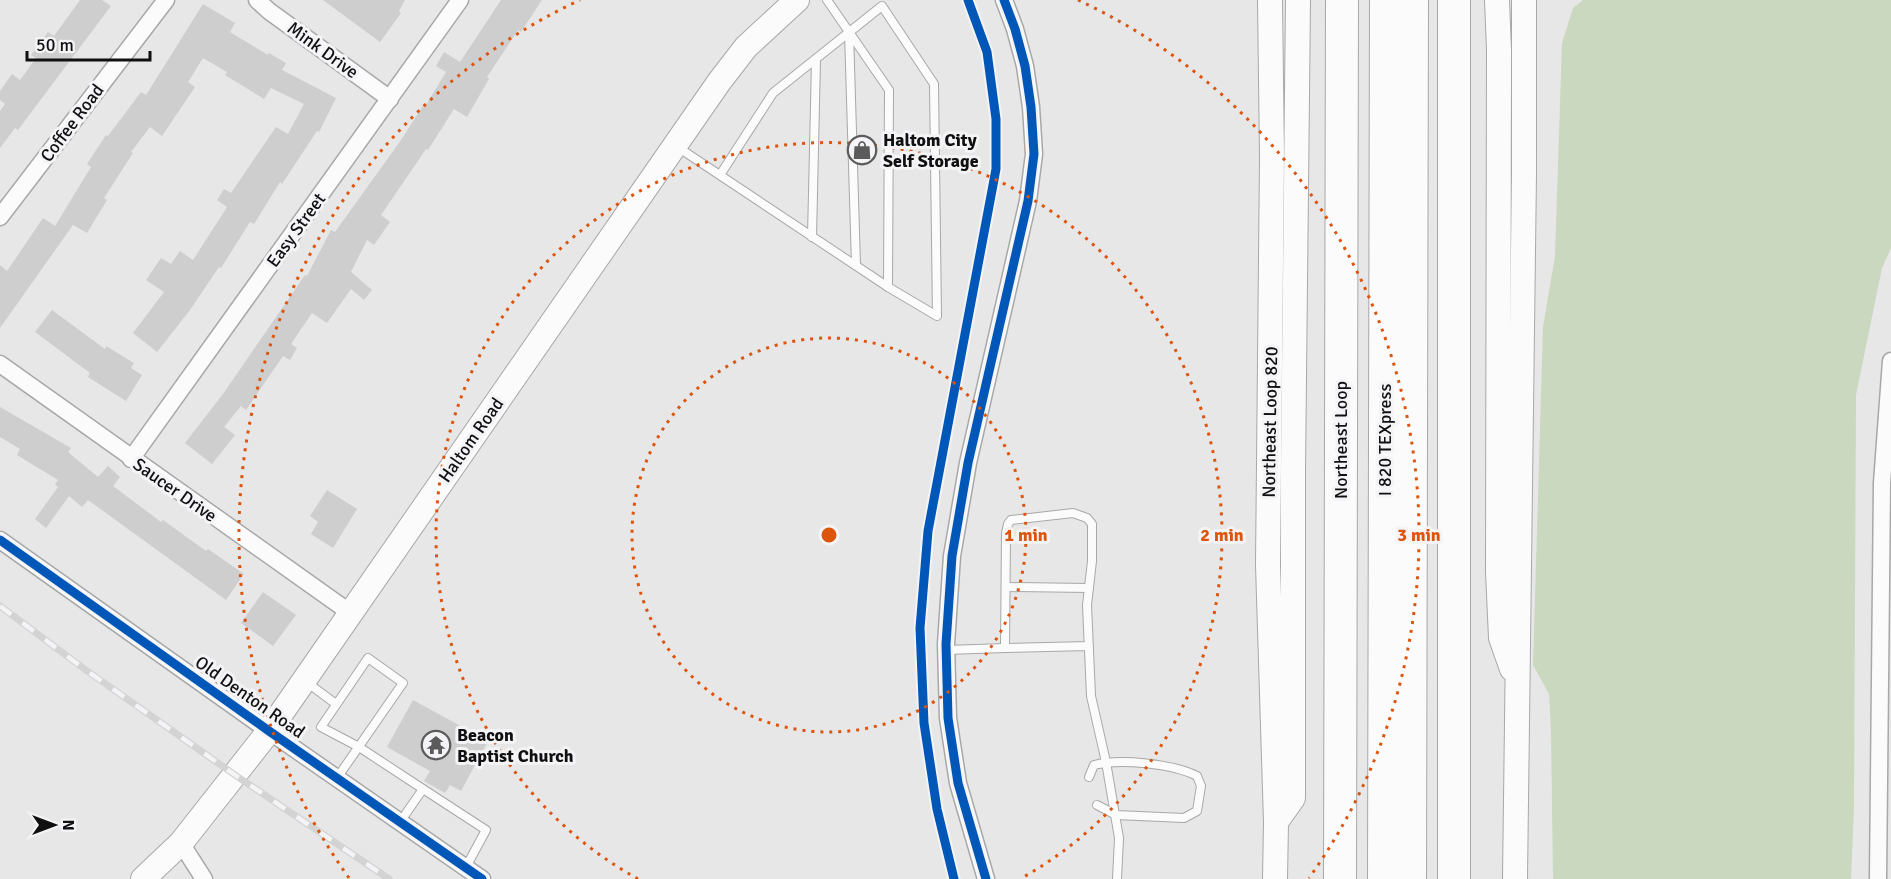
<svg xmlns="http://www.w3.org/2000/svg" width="1891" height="879" font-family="Signika,sans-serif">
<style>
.green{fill:#c9d8be}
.building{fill:#cecece}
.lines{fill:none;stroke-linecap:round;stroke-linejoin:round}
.lane-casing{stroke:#a8a8a8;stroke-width:10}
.street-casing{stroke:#a8a8a8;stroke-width:19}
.secondary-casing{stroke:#a8a8a8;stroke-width:26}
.highway-casing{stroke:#a8a8a8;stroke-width:34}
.lane{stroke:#fbfbfc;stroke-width:8}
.street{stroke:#fbfbfc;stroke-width:16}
.secondary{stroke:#fbfbfc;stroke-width:24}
.highway{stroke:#fbfbfc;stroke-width:32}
.rail-casing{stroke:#d3d3d3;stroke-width:7}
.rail{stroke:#f4f4f6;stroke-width:4.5;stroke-dasharray:14;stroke-linecap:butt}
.cycleway-casing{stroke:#f4f4f6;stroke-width:13}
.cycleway{stroke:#0057b8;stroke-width:9}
.ring{fill:none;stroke:#dd550c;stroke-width:3;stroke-dasharray:3 6}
.labels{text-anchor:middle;stroke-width:6;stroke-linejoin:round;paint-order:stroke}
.street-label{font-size:18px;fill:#101011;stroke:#f4f4f6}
.poi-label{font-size:18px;font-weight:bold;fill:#101011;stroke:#f4f4f6;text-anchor:start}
.centre{fill:#dd550c;stroke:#f4f4f6;stroke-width:3}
.ring-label{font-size:18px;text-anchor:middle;font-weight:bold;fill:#dd550c;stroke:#f4f4f6;stroke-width:6;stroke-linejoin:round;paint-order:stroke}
</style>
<rect width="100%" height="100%" fill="#e7e7e8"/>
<path class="green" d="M1583 0H1891V248L1882 268 1856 395 1854 807 1851 879H1553L1551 731 1549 694 1533 665 1543 327 1555 256 1562 43 1573 8Z"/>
<g class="building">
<path d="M80 0H102L111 6 18 130 15 128 0 148V111L5 104 0 100V91L12 74 20 80 36 58 31 55 48 32 54 36Z"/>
<path d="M323 0H405L399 11 401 13 380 42Z"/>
<path d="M501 0H542L521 32 518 30 487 77 489 79 467 117 454 109 428 150 426 149 381 215 390 222 374 245 367 240 351 272 372 290 364 300 351 289 327 323 312 313 291 344 297 348 290 360 283 356 246 410 241 406 224 427 235 435 212 464 185 443 223 394 305 275 307 276 331 230 335 232 401 140 424 104 426 105 446 72 436 66 444 52 460 62Z"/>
<path d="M203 4 235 23 230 32 268 55 269 53 286 63 282 70 336 98 319 132 317 131 282 184 280 182 254 224 250 222 221 268 219 267 190 310 157 352 133 333 164 292 146 280 161 258 171 264 180 251 193 260 227 207 217 200 224 189 231 193 276 127 288 134 304 104 271 88 264 99 225 75 227 72 203 58 188 82 195 87 162 136 150 127 131 152 133 153 104 198 107 200 87 233 73 225 0 328V265L7 271 43 218 55 226 91 167 87 164 106 135 108 136 141 92 146 95Z"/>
<path d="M52 310 105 349 106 346 134 363 131 368 142 375 126 401 88 377 90 373 35 332Z"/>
<path d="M0 407 71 448 68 452 98 477 108 466 120 477 113 486 161 522 163 520 206 551 208 549 244 574 226 600 88 500 82 507 69 496 46 528 35 519 58 487 55 484 58 480 17 455 20 449 0 437Z"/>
<path d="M327 490 357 509 333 548 311 534 318 522 310 516Z"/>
<path d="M263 592 296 615 273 646 241 623Z"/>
<path d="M413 700 488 741 461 791 450 785 445 793 424 781 430 771 387 747Z"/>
</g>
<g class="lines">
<g class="lane-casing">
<g id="lane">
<path d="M849 32 856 265"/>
<path d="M676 146 888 287 889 90 827 0"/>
<path d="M720 175 773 93 882 6 934 84 937 316 888 287"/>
<path d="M812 237 816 60"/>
<path d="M1006 587 1089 588"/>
<path d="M1089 646 1005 648 1006 533 1008 524 1011 520 1073 513 1087 518 1092 524V561L1087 605 1091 696 1106 762 1119 838 1117 879"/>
<path d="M946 650 1005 648"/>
<path d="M305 681 336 704"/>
<path d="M1089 777 1094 765C1120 758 1173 764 1197 776L1201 786 1197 811 1184 818 1116 815 1097 805"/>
<path d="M337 778 403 683 368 658 321 727 359 747 423 789"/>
<path d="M400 822 423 789 486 830 466 867"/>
</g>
</g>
<g class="street-casing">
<g id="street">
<path d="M257 0 269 11 390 99"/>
<path d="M0 217 166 0"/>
<path d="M0 364 352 614"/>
<path d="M131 459 460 0"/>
<path d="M0 540 269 731 482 879"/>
<path d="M181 843 204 879"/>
<path d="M986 879 958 783 948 718 946 644 952 556 968 463 1028 201 1034 154 1031 107 1025 66 1015 29 1004 0"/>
<path d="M1878 879 1882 483 1891 361"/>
</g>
</g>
<g class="secondary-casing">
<g id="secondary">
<path d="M1270 0 1272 157 1268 565 1276 822 1275 879"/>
<path d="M1497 0 1499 50 1498 572 1501 638 1512 669"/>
<path d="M1276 822 1293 798V471L1298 0"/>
<path d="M143 879 181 843 269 731 719 82 746 47 797 0"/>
<path d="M1515 879 1524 173V0"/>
</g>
</g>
<g class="highway-casing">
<g id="highway">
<path d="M1340 879 1342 0"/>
<path d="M1384 879 1386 0"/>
<path d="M1410 879 1412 0"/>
<path d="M1454 879V0"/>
</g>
</g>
<use href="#lane" class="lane"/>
<use href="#street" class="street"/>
<use href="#secondary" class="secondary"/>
<use href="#highway" class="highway"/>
<g class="rail-casing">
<path id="rail" d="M0 606 83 668 235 775 389 879"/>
</g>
<use href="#rail" class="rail"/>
<g class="cycleway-casing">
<g id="cycleway">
<path d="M0 540 269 731 482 879"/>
<path d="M954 879 937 809 924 723 920 628 928 531 996 169V119L987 52 968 0"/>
<path d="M986 879 958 783 948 718 946 644 952 556 968 463 1028 201 1034 154 1031 107 1025 66 1015 29 1004 0"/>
</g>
</g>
<use href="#cycleway" class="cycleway"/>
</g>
<g class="ring">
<circle cx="829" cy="535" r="197"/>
<path d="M638 879A393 393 0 1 1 1020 879"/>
<path d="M349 878A590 590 0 0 1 580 0M1078 0A590 590 0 0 1 1309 878"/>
</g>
<defs>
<g id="shop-ring" transform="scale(1.5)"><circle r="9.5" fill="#f4f4f6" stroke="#5b5b5c" stroke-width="1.5"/><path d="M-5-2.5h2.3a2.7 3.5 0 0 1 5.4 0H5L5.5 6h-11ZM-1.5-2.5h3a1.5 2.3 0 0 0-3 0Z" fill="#5b5b5c"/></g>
<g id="temple-ring" transform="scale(1.5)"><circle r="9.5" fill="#f4f4f6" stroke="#5b5b5c" stroke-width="1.5"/><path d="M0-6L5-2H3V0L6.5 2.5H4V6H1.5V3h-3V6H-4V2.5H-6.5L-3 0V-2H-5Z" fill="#5b5b5c"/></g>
</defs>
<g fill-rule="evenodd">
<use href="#shop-ring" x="862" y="150"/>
<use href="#temple-ring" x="436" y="745"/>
</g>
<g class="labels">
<g class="street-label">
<text transform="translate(323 50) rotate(36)" y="6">Mink Drive</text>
<text transform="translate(72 123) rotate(-53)" y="6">Coffee Road</text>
<text transform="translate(296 230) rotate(-54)" y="6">Easy Street</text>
<text transform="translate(1270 422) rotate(-89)" y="6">Northeast Loop 820</text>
<text transform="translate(471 440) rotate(-55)" y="6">Haltom Road</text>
<text transform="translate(1341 440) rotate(-90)" y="6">Northeast Loop</text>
<text transform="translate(1385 440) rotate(-90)" y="6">I 820 TEXpress</text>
<text transform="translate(175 490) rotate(35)" y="6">Saucer Drive</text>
<text transform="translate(250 697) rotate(35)" y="6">Old Denton Road</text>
</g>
<g class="poi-label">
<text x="883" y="146">Haltom City<tspan x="883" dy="21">Self Storage</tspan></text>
<text x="457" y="741">Beacon<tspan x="457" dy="21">Baptist Church</tspan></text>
</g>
</g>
<circle cx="829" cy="535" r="9" class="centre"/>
<g class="ring-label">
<text x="1026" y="541">1 min</text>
<text x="1222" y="541">2 min</text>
<text x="1419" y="541">3 min</text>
</g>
<g transform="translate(54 825) rotate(90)" stroke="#f4f4f6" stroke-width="4.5" paint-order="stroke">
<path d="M0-4.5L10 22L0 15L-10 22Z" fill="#101011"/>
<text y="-9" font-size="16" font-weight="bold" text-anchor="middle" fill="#101011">N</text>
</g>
<path d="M27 51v9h123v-9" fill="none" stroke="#101011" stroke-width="3"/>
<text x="36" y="51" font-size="18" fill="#101011" stroke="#f4f4f6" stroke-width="4.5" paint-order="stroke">50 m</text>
</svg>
